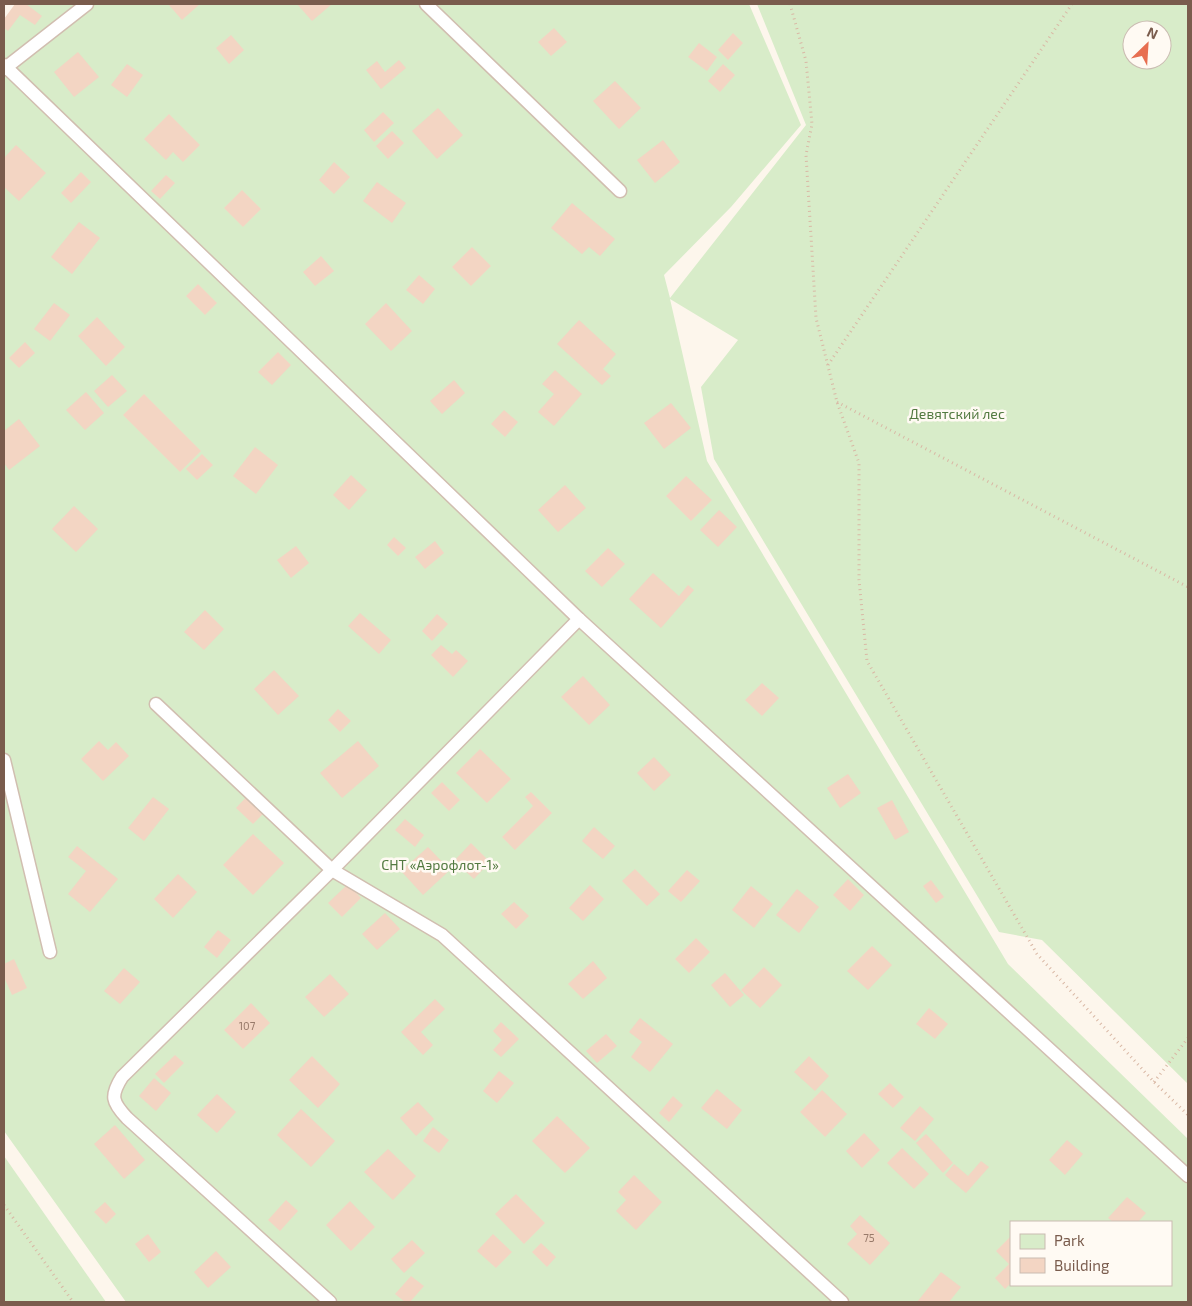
<svg xmlns="http://www.w3.org/2000/svg" width="1192" height="1306" font-family="'Exo 2',sans-serif">
<style>
.green{fill:#d8ecc9;fill-rule:evenodd}
.building{fill:#f3d5c3}
.lines{fill:none;stroke-linecap:round;stroke-linejoin:round}
.lane-casing{stroke:#d1beb0;stroke-width:15}
.path{stroke:#d9b8a5;stroke-width:3;stroke-dasharray:1 4;stroke-linecap:butt}
.lane{stroke:#fff;stroke-width:12}
.labels{text-anchor:middle;stroke-width:5;stroke-linejoin:round;paint-order:stroke}
.number-label{font-size:11px;fill:#987a6a}
.park-label{font-size:14px;fill:#537a41;stroke:#fffaf3}
</style>
<rect width="100%" height="100%" fill="#fdf6ec"/>
<g class="green">
<path d="M26 4H749L801 125 731 207 664 275 670 298 806 125 757 4H1188V1084L1042 940 999 932 714 459 701 387 738 340 670 299 707 461 1008 964 1188 1139V1302H126L4 1131V20ZM1132 30H1162V60H1132ZM1011 1222H1171V1285H1011Z"/>
<path d="M4 1156 106 1302H4Z"/>
</g>
<g class="building">
<path d="M15 4H26L42 16 35 25 20 15 8 31 4 28V19Z"/>
<path d="M168 4H200L182 20Z"/>
<path d="M297 4H332L312 21Z"/>
<path d="M554 28 567 42 551 56 538 42Z"/>
<path d="M733 33 743 43 728 60 718 50Z"/>
<path d="M231 35 244 50 229 64 216 48Z"/>
<path d="M699 43 717 57 707 71 688 57Z"/>
<path d="M78 52 99 77 74 97 54 72Z"/>
<path d="M399 60 406 68 381 89 366 70 377 61 385 72Z"/>
<path d="M127 64 143 75 127 97 111 85Z"/>
<path d="M723 64 735 75 720 92 708 81Z"/>
<path d="M615 81 641 108 619 129 593 101Z"/>
<path d="M438 108 463 135 437 159 412 131Z"/>
<path d="M383 112 394 123 374 142 364 130Z"/>
<path d="M169 114 200 145 183 162 173 152 166 160 144 139Z"/>
<path d="M392 131 404 143 388 159 376 146Z"/>
<path d="M663 140 680 162 655 183 637 160Z"/>
<path d="M16 145 46 173 19 201 4 187V158Z"/>
<path d="M334 162 350 177 334 194 319 180Z"/>
<path d="M81 172 91 182 71 203 61 193Z"/>
<path d="M166 175 175 183 160 199 151 191Z"/>
<path d="M377 182 406 203 392 223 363 201Z"/>
<path d="M242 190 261 209 243 227 224 208Z"/>
<path d="M572 203 615 239 600 256 589 247 582 254 551 228Z"/>
<path d="M79 222 100 238 72 274 51 257Z"/>
<path d="M472 247 491 266 471 286 452 267Z"/>
<path d="M321 256 334 271 315 286 303 272Z"/>
<path d="M419 275 435 289 423 304 406 290Z"/>
<path d="M198 284 217 303 205 315 186 296Z"/>
<path d="M54 303 70 315 50 341 34 329Z"/>
<path d="M386 303 412 331 391 351 365 324Z"/>
<path d="M97 317 125 347 106 366 78 336Z"/>
<path d="M579 320 616 354 603 369 611 376 602 385 557 344Z"/>
<path d="M25 342 35 353 19 368 9 358Z"/>
<path d="M278 352 291 365 272 385 258 372Z"/>
<path d="M555 370 582 394 554 426 538 412 554 394 542 384Z"/>
<path d="M112 375 127 391 108 407 94 391Z"/>
<path d="M454 380 465 393 442 414 430 401Z"/>
<path d="M86 392 104 413 85 430 66 410Z"/>
<path d="M144 394 201 451 180 472 123 415Z"/>
<path d="M671 403 691 428 664 449 644 423Z"/>
<path d="M504 410 518 422 505 437 491 424Z"/>
<path d="M19 419 40 446 9 470 4 463V431Z"/>
<path d="M255 447 278 465 256 494 233 476Z"/>
<path d="M202 454 213 465 197 480 186 469Z"/>
<path d="M351 475 367 490 349 510 333 495Z"/>
<path d="M686 476 712 500 691 521 666 496Z"/>
<path d="M565 485 586 508 558 532 538 510Z"/>
<path d="M74 506 98 529 76 552 52 529Z"/>
<path d="M719 510 737 527 718 547 700 530Z"/>
<path d="M394 537 406 548 398 556 387 545Z"/>
<path d="M435 541 444 553 425 569 415 557Z"/>
<path d="M296 546 309 563 291 578 277 560Z"/>
<path d="M608 548 625 564 602 587 585 571Z"/>
<path d="M653 573 679 596 688 585 694 590 661 628 629 599Z"/>
<path d="M205 610 224 629 204 650 184 632Z"/>
<path d="M360 613 391 640 379 654 348 626Z"/>
<path d="M437 614 448 624 432 641 422 631Z"/>
<path d="M441 645 452 654 456 650 468 661 453 677 431 655Z"/>
<path d="M274 670 299 696 278 715 254 689Z"/>
<path d="M583 676 610 705 589 725 561 697Z"/>
<path d="M762 683 779 698 762 716 745 700Z"/>
<path d="M338 709 351 721 340 732 328 720Z"/>
<path d="M99 741 108 750 116 742 129 756 103 781 81 759Z"/>
<path d="M358 741 379 766 342 798 320 773Z"/>
<path d="M480 749 511 779 487 803 456 773Z"/>
<path d="M654 757 671 775 654 791 637 773Z"/>
<path d="M848 774 861 793 840 808 827 788Z"/>
<path d="M442 782 460 800 449 811 431 793Z"/>
<path d="M251 792 268 809 253 824 236 808Z"/>
<path d="M531 792 552 813 515 850 502 837 533 806 525 797Z"/>
<path d="M153 797 169 809 144 841 128 828Z"/>
<path d="M892 800 909 832 895 840 877 808Z"/>
<path d="M405 819 424 835 415 847 395 830Z"/>
<path d="M594 827 615 846 603 859 582 841Z"/>
<path d="M253 834 284 863 253 895 223 865Z"/>
<path d="M471 843 490 862 474 879 454 861Z"/>
<path d="M77 846 118 879 90 912 68 894 86 871 68 857Z"/>
<path d="M428 847 450 870 423 895 401 871Z"/>
<path d="M635 869 660 894 647 906 622 881Z"/>
<path d="M687 870 700 881 681 902 668 891Z"/>
<path d="M178 874 197 892 173 918 154 899Z"/>
<path d="M848 879 864 895 850 911 833 895Z"/>
<path d="M931 880 944 897 936 903 923 886Z"/>
<path d="M348 884 361 898 342 917 328 903Z"/>
<path d="M590 885 604 899 583 921 569 908Z"/>
<path d="M751 886 773 904 754 928 732 910Z"/>
<path d="M797 889 819 907 799 933 776 915Z"/>
<path d="M514 902 529 916 516 929 501 914Z"/>
<path d="M385 913 400 929 377 950 362 934Z"/>
<path d="M218 930 231 940 217 958 204 947Z"/>
<path d="M696 938 710 952 689 973 675 959Z"/>
<path d="M872 946 892 965 868 990 847 971Z"/>
<path d="M14 959 27 988 12 995 4 977V964Z"/>
<path d="M593 961 607 978 583 999 568 984Z"/>
<path d="M764 967 782 985 760 1008 741 990Z"/>
<path d="M124 968 140 982 120 1004 104 991Z"/>
<path d="M725 973 744 995 730 1007 711 985Z"/>
<path d="M330 974 349 994 324 1017 305 997Z"/>
<path d="M435 999 445 1009 421 1032 433 1045 423 1055 401 1032Z"/>
<path d="M251 1003 270 1023 243 1049 224 1030Z"/>
<path d="M929 1008 948 1024 935 1039 916 1024Z"/>
<path d="M640 1018 673 1044 650 1072 631 1057 642 1042 629 1032Z"/>
<path d="M501 1022 519 1039 501 1057 493 1050 502 1040 493 1031Z"/>
<path d="M606 1034 617 1046 597 1063 586 1051Z"/>
<path d="M175 1055 184 1063 164 1083 155 1074Z"/>
<path d="M312 1056 340 1084 318 1108 289 1080Z"/>
<path d="M809 1056 829 1076 815 1091 794 1072Z"/>
<path d="M499 1071 514 1083 497 1103 483 1091Z"/>
<path d="M154 1078 171 1093 156 1111 139 1096Z"/>
<path d="M890 1083 904 1097 893 1108 878 1094Z"/>
<path d="M717 1089 742 1110 727 1129 701 1108Z"/>
<path d="M822 1090 847 1114 825 1137 800 1112Z"/>
<path d="M217 1094 236 1112 217 1133 197 1115Z"/>
<path d="M673 1096 683 1105 669 1122 659 1113Z"/>
<path d="M418 1102 434 1119 416 1136 400 1118Z"/>
<path d="M920 1106 934 1119 915 1141 900 1128Z"/>
<path d="M301 1109 335 1141 311 1167 277 1135Z"/>
<path d="M557 1116 590 1148 565 1173 532 1141Z"/>
<path d="M115 1125 145 1160 124 1179 94 1144Z"/>
<path d="M433 1127 449 1140 439 1153 423 1141Z"/>
<path d="M864 1133 880 1150 862 1168 846 1151Z"/>
<path d="M926 1134 953 1163 943 1173 916 1143Z"/>
<path d="M1067 1140 1083 1154 1065 1175 1049 1160Z"/>
<path d="M902 1148 929 1174 914 1189 887 1163Z"/>
<path d="M388 1149 416 1176 393 1200 364 1172Z"/>
<path d="M981 1161 989 1167 966 1193 945 1175 954 1164 968 1176Z"/>
<path d="M634 1175 662 1202 636 1230 616 1211 626 1200 618 1192Z"/>
<path d="M516 1194 545 1223 524 1244 495 1214Z"/>
<path d="M1127 1197 1146 1213 1138 1222H1113L1108 1218Z"/>
<path d="M286 1200 298 1211 280 1231 268 1220Z"/>
<path d="M350 1201 375 1227 351 1251 326 1225Z"/>
<path d="M105 1202 116 1214 106 1224 94 1212Z"/>
<path d="M860 1215 890 1243 870 1265 847 1244 857 1234 850 1226Z"/>
<path d="M148 1234 161 1252 149 1262 135 1244Z"/>
<path d="M493 1234 512 1252 496 1268 477 1251Z"/>
<path d="M1010 1237 1011 1283 1005 1289 995 1278 1009 1264 996 1251Z"/>
<path d="M412 1240 425 1253 404 1273 391 1259Z"/>
<path d="M541 1243 556 1257 547 1267 532 1252Z"/>
<path d="M216 1251 231 1267 208 1288 194 1272Z"/>
<path d="M941 1272 961 1287 949 1302H917Z"/>
<path d="M411 1276 424 1286 410 1302H405L395 1294Z"/>
</g>
<g class="lines">
<g class="lane-casing">
<g id="lane">
<path d="M426 4 620 191"/>
<path d="M4 65 579 619 1188 1176"/>
<path d="M4 69 87 4"/>
<path d="M156 704 332 870 442 935 842 1302"/>
<path d="M4 760 50 952"/>
<path d="M330 1302 127 1118C112 1102 110 1096 122 1077L332 870 579 619"/>
</g>
</g>
<g class="path">
<path d="M790 4 806 61 812 124 806 155 816 318 837 402 859 463V580L867 661 1037 954 1154 1082 1188 1115"/>
<path d="M828 365 1072 4"/>
<path d="M837 402 1188 587"/>
<path d="M1154 1082 1188 1038"/>
<path d="M4 1205 73 1302"/>
</g>
<use href="#lane" class="lane"/>
</g>
<g class="labels">
<g class="number-label">
<text x="247" y="1030">107</text>
<text x="869" y="1242">75</text>
</g>
<g class="park-label">
<text x="957" y="419">Девятский лес</text>
<text x="440" y="870">СНТ «Аэрофлот-1»</text>
</g>
</g>
<rect width="1192" height="1306" fill="none" stroke="#7a5c4d" stroke-width="10"/>
<rect x="1010" y="1221" width="162" height="65" fill="#fffaf3" stroke="#cabbb1"/>
<rect x="1020" y="1234" width="25" height="15" fill="#d8ecc9" stroke="#cabbb1"/>
<text x="1054" y="1246" font-size="15" fill="#7a5c4d">Park</text>
<rect x="1020" y="1258" width="25" height="15" fill="#f3d5c3" stroke="#cabbb1"/>
<text x="1054" y="1271" font-size="15" fill="#7a5c4d">Building</text>
<g transform="translate(1147 45) rotate(25)"><circle r="24" fill="#fffaf3" stroke="#cabbb1"/>
<path d="M0-4L9 19L0 12L-9 19Z" fill="#e76f51"/>
<text y="-8" font-size="14" font-weight="bold" text-anchor="middle" fill="#7a5c4d">N</text>
</g>
</svg>
